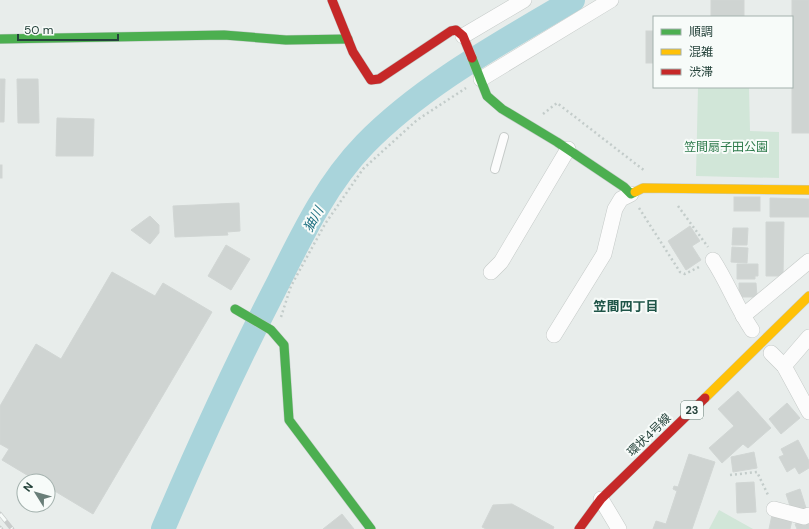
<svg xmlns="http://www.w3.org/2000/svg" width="809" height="529" font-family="'DM Sans','Noto Sans JP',sans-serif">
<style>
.green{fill:#d1e6d8}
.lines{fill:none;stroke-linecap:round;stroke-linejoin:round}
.river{stroke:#a9d4db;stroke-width:24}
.building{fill:#cfd4d2;stroke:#d1d6d4}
.lane-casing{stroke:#c5cac8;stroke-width:10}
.street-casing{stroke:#c5cac8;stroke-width:16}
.fast-casing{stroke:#c3cbc8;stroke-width:10}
.slow-casing{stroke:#c3cbc8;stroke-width:10}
.jam-casing{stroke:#c3cbc8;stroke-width:10}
.path{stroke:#c3ccca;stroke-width:2.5;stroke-dasharray:2 3;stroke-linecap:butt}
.lane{stroke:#fcfcfc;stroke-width:8}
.street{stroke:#fcfcfc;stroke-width:15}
.fast{stroke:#4caf50;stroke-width:9}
.slow{stroke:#ffc107;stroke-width:9}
.jam{stroke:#c62828;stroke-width:9}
.rail-casing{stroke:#c9cdcc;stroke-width:4.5}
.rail{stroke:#f7fbf9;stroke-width:3;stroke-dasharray:9;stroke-linecap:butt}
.labels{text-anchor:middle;stroke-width:4;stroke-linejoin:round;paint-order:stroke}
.shield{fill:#f7fbf9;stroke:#637a73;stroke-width:1}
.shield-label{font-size:11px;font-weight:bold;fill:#24423a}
.park-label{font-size:12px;fill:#2d7a4b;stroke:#f7fbf9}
.street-label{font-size:12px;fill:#24423a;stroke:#f7fbf9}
.water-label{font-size:13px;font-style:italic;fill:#1c6f80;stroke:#f7fbf9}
.neighbourhood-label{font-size:13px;font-weight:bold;fill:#1f5548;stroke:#f7fbf9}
</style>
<rect width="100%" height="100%" fill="#e8edeb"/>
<g class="green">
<path d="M698 87H749L750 131 779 132V178L696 176Z"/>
<path d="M719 510 753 529H709Z"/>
</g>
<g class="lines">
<path class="river" d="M163 529C199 445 237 362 279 281 303 233 327 183 365 144 424 84 501 43 573 0"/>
</g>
<g class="building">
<rect x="711" y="0" width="33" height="17"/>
<rect x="792" y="0" width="17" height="133"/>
<rect x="646" y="31" width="8" height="32"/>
<path d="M0 79H5L4 122H0Z"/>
<path d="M17 79H38L39 123H18Z"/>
<path d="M57 118 94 119 93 156H56Z"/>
<rect x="0" y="165" width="2" height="13"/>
<rect x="734" y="197" width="26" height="14"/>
<path d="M770 198 809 199V217H770Z"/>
<path d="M239 203 240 231 227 232 228 235 175 237 173 206Z"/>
<path d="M150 216 159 225V233L150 244 131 230Z"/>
<path d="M766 222H784L783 276H766Z"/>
<path d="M690 226 700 241 692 246 701 260 686 270 668 241Z"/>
<path d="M733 228H748L747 245H732Z"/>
<path d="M226 245 250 259 231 290 208 276Z"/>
<path d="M732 247 748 248 747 263 731 262Z"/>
<path d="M737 264H758V276H755V279H737Z"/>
<path d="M112 272 155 296 163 283 212 312 93 514 48 487V481H37L2 460 9 449 0 444V406L36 344 61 359Z"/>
<path d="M739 283H756L757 297H739Z"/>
<path d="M738 391 771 428 748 448 743 444 722 463 709 448 734 426 718 409Z"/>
<path d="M787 403 800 418 781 434 769 419Z"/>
<path d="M798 440 809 461V468L799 474 795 467 787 472 779 457 784 455 781 449Z"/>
<path d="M754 452 757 468 733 472 731 457Z"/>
<path d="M689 454 715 462 692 529H653L656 521 666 524 677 491 673 489 674 486 678 487Z"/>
<path d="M754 482 756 512 737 513 736 483Z"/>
<path d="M800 489 806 508 792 512 786 494Z"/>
<path d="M512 504 554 527 553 529H486L482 527 493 505Z"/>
<path d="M342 514 354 529H323Z"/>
<path d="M772 515 792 520 790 529H769Z"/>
<path d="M809 519V529H797L795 524Z"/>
</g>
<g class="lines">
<g class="lane-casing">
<path id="lane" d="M495 169 504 137"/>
</g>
<g class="street-casing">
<g id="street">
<path d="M463 36 524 0"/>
<path d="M481 79 611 0"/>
<path d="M713 260C728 283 737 308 752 330"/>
<path d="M491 272 501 262 568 149"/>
<path d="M743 316 809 261"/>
<path d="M554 335 604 254 615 209 621 199 631 194"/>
<path d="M771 353 784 366 809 412"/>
<path d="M784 366 809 337"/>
<path d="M601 499 619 529"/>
<path d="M774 509 804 517 809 515"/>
</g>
</g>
<g class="fast-casing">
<g id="fast">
<path d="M0 39 224 35 286 40 348 39"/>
<path d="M472 58 487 96 502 109 557 142 624 187 631 194 635 192"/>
<path d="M235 309 271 330 284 345 289 420 371 529"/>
</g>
</g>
<g class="slow-casing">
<g id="slow">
<path d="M635 192 643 188 809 190"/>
<path d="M705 398 809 296"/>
</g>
</g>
<g class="jam-casing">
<g id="jam">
<path d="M332 0 353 52 371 80 379 79 451 31 456 30 463 36 472 58"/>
<path d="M579 529 601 499 705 398"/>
</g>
</g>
<g class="path">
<path d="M543 114 557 103 645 171"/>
<path d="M678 206 708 247"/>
<path d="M639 208 680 272 685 274 701 266"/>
<path d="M281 317 291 286 325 224 363 169 417 120 466 88"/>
<path d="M730 475 757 472 769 497"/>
</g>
<use href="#lane" class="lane"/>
<use href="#street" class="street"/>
<use href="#fast" class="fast"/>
<use href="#slow" class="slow"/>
<use href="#jam" class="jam"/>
<g class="rail-casing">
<g id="rail">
<path d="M0 514 12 529"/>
<path d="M0 528 1 529"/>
</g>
</g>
<use href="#rail" class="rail"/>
</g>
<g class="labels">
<rect class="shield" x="681" y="401" width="22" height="18" rx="3"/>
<g class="shield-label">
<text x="692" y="414">23</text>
</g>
<g class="park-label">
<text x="726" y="151">笠間扇子田公園</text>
</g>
<g class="street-label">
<text transform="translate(649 435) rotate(-44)" y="4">環状4号線</text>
</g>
<g class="water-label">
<text transform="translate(313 219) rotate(-61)" y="5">㹨川</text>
</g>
<g class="neighbourhood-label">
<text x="626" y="311">笠間四丁目</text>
</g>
</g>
<rect x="653" y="16" width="140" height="72" fill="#f7fbf9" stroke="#a3b1ad"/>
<rect x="661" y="29" width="20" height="6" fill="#4caf50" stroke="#a3b1ad"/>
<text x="689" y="36" font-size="12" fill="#24423a">順調</text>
<rect x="661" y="49" width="20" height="6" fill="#ffc107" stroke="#a3b1ad"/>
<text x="689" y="56" font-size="12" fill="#24423a">混雑</text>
<rect x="661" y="69" width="20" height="6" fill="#c62828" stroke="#a3b1ad"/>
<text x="689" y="76" font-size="12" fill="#24423a">渋滞</text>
<g transform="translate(36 493) rotate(307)"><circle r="19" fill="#f7fbf9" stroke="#a3b1ad"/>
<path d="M0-3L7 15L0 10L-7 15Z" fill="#697e78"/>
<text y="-6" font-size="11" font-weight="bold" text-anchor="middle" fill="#24423a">N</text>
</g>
<path d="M18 34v6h100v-6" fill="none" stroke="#24423a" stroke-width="2"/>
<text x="24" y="34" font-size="12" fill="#24423a" stroke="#f7fbf9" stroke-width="3" paint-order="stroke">50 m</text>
</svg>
